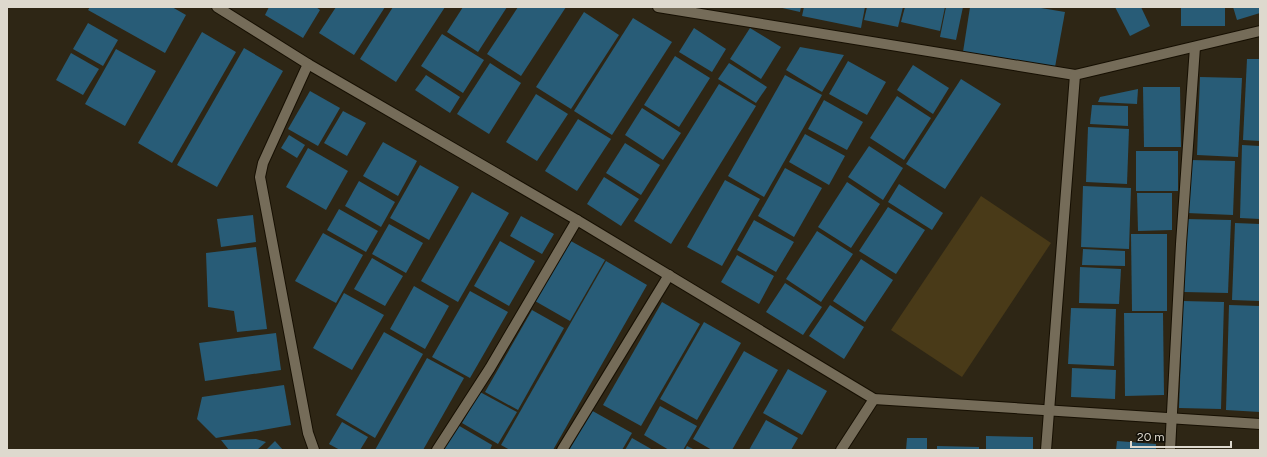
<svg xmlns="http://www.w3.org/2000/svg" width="1267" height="457" font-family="Figtree,sans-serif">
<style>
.green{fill:#493a18}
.building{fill:#285c77}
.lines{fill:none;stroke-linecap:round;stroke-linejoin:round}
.minor-casing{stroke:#160f02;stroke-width:12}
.minor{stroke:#756c59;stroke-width:10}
</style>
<rect width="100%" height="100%" fill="#2e2615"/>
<path class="green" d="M981 196 1051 243 962 377 891 330Z"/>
<g class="building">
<path d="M90 7H172L186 15 165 53 88 10Z"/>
<path d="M269 7H316L320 10 303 38 265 15Z"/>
<path d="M336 7H385L354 55 319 33Z"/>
<path d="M393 7H445L396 82 360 59Z"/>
<path d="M463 7H507L478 52 447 32Z"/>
<path d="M518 7H566L521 76 487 54Z"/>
<path d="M778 7H801L800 12Z"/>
<path d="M804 7H865L861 28 802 16Z"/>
<path d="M867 7H903L898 27 864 20Z"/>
<path d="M905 7H945L940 31 901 22Z"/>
<path d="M946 7H963L956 40 940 37Z"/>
<path d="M970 7H1035L1065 12 1055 67 963 52Z"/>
<path d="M1115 7H1141L1150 26 1130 36Z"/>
<rect x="1181" y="7" width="44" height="19"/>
<path d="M1233 7H1260V13L1237 20Z"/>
<path d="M584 12 619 35 571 109 536 87Z"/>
<path d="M633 18 672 42 612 135 574 111Z"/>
<path d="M88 23 118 40 103 66 73 49Z"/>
<path d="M694 28 726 49 712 72 679 52Z"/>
<path d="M750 28 781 47 761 79 730 59Z"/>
<path d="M202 32 236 52 172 163 138 143Z"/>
<path d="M442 34 484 60 463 93 421 66Z"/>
<path d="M800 47 844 55 822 92 786 70Z"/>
<path d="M244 48 283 71 217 187 177 165Z"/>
<path d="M116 49 156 71 125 126 85 104Z"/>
<path d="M71 53 99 69 83 95 56 80Z"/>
<path d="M675 56 710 78 679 127 644 105Z"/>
<path d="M1247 59H1260V141L1243 140Z"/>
<path d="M848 61 886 82 867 115 829 94Z"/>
<path d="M490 63 521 83 489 134 457 114Z"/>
<path d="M729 63 767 87 756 103 718 79Z"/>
<path d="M913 65 949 88 933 114 897 90Z"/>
<path d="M426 75 460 97 450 113 415 90Z"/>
<path d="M785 75 822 95 764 197 728 176Z"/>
<path d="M1200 77 1242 78 1238 157 1197 155Z"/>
<path d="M961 79 1001 104 945 189 906 164Z"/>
<path d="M719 84 756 106 671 244 634 221Z"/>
<path d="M1143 87H1180L1181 147H1144Z"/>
<path d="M1138 89 1137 104 1098 102 1100 97Z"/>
<path d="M310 91 340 108 318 146 288 129Z"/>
<path d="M536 94 568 114 537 161 506 142Z"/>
<path d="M897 96 931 118 904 160 870 138Z"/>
<path d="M824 100 863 122 847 150 808 129Z"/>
<path d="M1092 105 1128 106V126L1090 124Z"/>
<path d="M642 108 681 133 663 160 625 135Z"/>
<path d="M343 111 366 123 347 156 324 143Z"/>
<path d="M578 119 611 139 577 191 545 171Z"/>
<path d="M1088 127 1129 129 1127 184 1086 182Z"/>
<path d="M805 134 845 156 829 185 789 162Z"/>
<path d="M289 135 305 145 297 158 281 148Z"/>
<path d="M383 142 417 161 398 196 363 176Z"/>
<path d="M625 143 660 165 641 195 606 173Z"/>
<path d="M1242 145 1260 146V219L1240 218Z"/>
<path d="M869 146 903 168 883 200 848 177Z"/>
<path d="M308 148 348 171 326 210 286 187Z"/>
<rect x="1136" y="151" width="42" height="40"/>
<path d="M1189 160 1235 161 1233 215 1187 213Z"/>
<path d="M420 165 459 187 429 240 390 218Z"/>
<path d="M785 168 822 188 794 237 758 216Z"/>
<path d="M604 177 639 199 621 226 587 204Z"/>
<path d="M725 180 760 199 722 266 687 247Z"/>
<path d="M359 181 395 202 381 227 345 206Z"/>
<path d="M847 182 880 204 851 248 818 227Z"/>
<path d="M899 184 943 213 932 230 888 202Z"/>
<path d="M1083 186 1131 188 1129 249 1081 247Z"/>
<path d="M472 192 509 213 458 302 421 281Z"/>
<path d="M1137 193H1172V230L1138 231Z"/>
<path d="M888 207 925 230 896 274 859 251Z"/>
<path d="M339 209 378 231 366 252 327 230Z"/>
<path d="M253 215 256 242 221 247 217 219Z"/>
<path d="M521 216 554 234 542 254 510 236Z"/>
<path d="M1186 219 1231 220 1228 293 1184 292Z"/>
<path d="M754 220 794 242 776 272 737 250Z"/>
<path d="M1235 223 1260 224V301L1232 300Z"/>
<path d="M389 224 423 243 406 273 372 254Z"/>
<path d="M817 231 853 254 821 302 786 279Z"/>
<path d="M323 233 363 255 336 303 295 281Z"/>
<path d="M1131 234H1167V311H1132Z"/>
<path d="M569 240 605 260 570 321 535 301Z"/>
<path d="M500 241 535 261 509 306 474 286Z"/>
<path d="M256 247 267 329 237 332 234 311 208 307 206 253Z"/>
<path d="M1083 249 1125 251V266L1082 265Z"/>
<path d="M737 255 774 276 759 304 721 282Z"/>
<path d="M372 258 403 276 385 306 354 289Z"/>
<path d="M861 259 893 280 865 322 833 301Z"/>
<path d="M606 261 647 285 553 450H510L501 445Z"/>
<path d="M1080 267 1121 269 1119 304 1079 303Z"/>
<path d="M785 283 822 307 803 335 766 312Z"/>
<path d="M414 286 449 306 425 349 390 329Z"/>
<path d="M470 291 508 312 470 378 432 357Z"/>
<path d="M344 293 384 315 352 370 313 348Z"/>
<path d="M1183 301 1224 302 1221 409 1179 408Z"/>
<path d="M662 302 700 324 641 426 603 405Z"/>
<path d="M830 305 864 327 844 359 809 336Z"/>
<path d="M1229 305 1260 306V412L1226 410Z"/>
<path d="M1071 308 1116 309 1114 366 1068 364Z"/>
<path d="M532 310 564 328 518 410 485 392Z"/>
<path d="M1124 313H1163L1164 395 1125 396Z"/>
<path d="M704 322 741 343 697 420 660 399Z"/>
<path d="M384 332 423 354 375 438 336 415Z"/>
<path d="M276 333 281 370 205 381 199 343Z"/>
<path d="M744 351 778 370 732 450H712L693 439Z"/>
<path d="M427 358 464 378 423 450H375Z"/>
<path d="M1072 368 1116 370 1115 399 1071 397Z"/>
<path d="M788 369 827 391 802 435 763 413Z"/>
<path d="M284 385 291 425 216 438 197 419 202 397Z"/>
<path d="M480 392 517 412 498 444 462 423Z"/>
<path d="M660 406 697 426 683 450H669L644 435Z"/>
<path d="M589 409 632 433 622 450H566Z"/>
<path d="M766 420 798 438 791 450H749Z"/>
<path d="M342 422 368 437 360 450H340L329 444Z"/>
<path d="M456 424 492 445 490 450H441Z"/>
<path d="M986 436 1033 437V450H986Z"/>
<path d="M632 438 653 450H625Z"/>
<path d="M907 438H927V450H906Z"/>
<path d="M256 439 266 442 257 450H229L221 440Z"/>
<path d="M275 441 283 450H266Z"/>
<path d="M1117 441 1156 444V450H1116Z"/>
<path d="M687 446 695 450H685Z"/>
<path d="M937 446 979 447V450H937Z"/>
</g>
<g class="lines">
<g class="minor-casing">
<g id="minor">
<path d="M217 7 308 64 577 220 874 399 1260 424"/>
<path d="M658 7 1075 75 1260 31"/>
<path d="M308 64 263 163 260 177 308 433 314 450"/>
<path d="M437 450 490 368 577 220"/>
<path d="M562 450 669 275"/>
<path d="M841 450 874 399"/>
<path d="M1046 450 1075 75"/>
<path d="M1170 450 1181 244 1195 47"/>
</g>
</g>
<use href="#minor" class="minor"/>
</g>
<rect width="1267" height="457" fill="none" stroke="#ded9ce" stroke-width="16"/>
<path d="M1131 441v6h100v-6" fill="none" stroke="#ded9ce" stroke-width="2"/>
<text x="1137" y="441" font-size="12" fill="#ded9ce" stroke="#131008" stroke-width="3" paint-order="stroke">20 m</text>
</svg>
